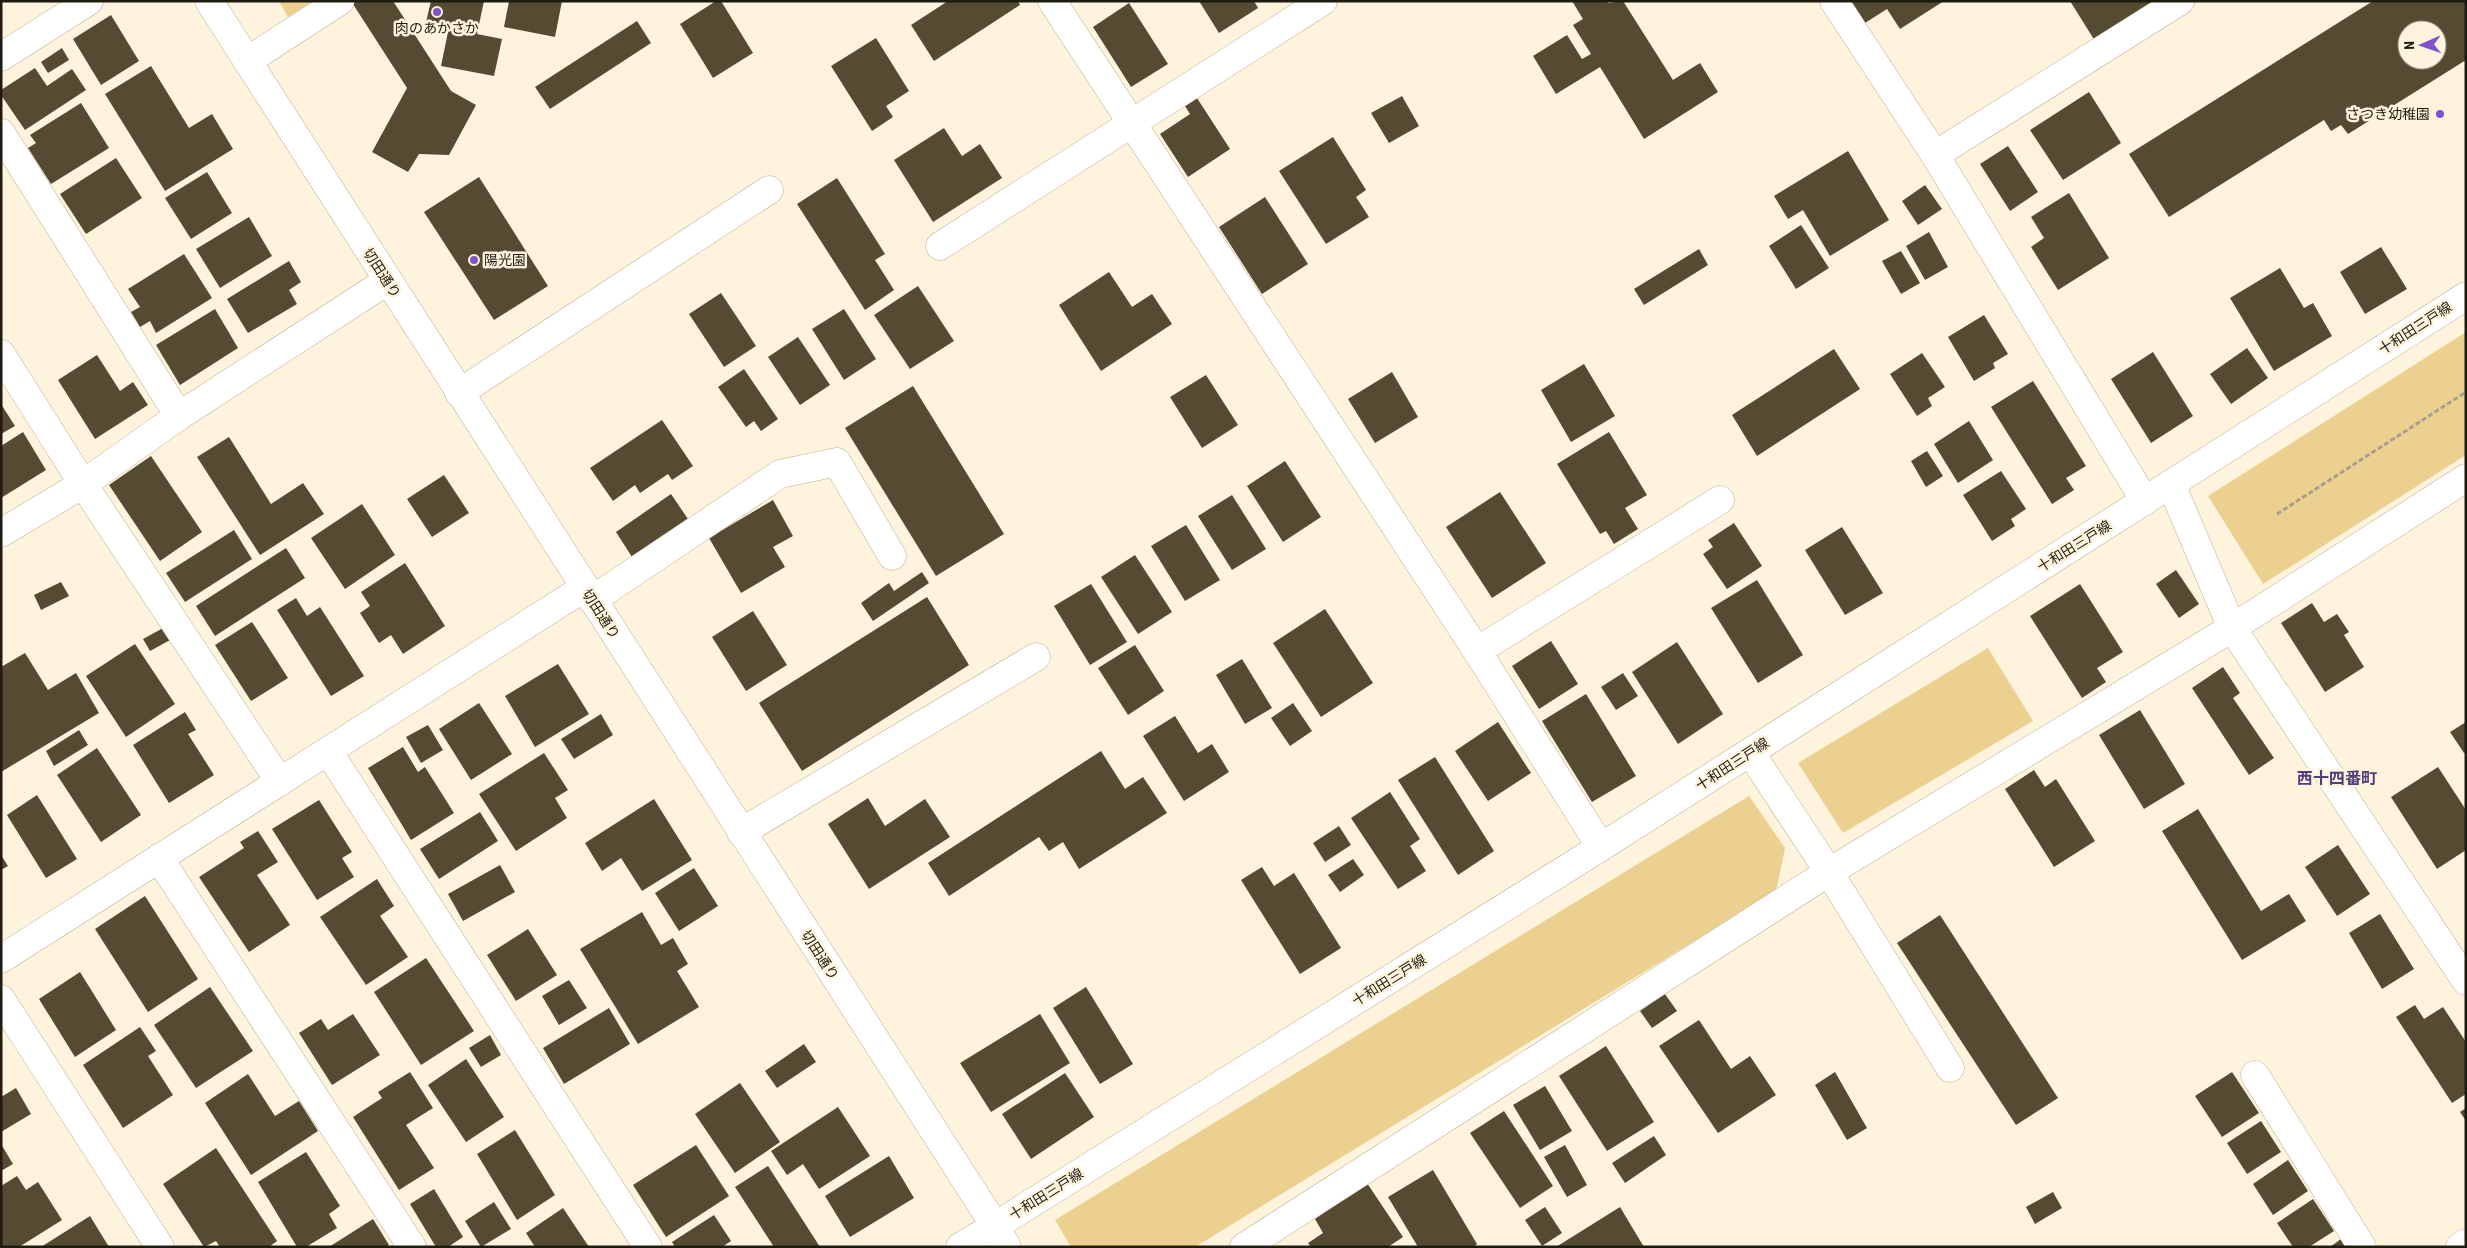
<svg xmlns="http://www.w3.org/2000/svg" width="2467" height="1248" font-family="'Roboto Condensed','Noto Sans JP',sans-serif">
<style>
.green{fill:#ebd090}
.building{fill:#554b32;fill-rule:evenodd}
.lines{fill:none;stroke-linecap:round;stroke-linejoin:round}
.minor-casing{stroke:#bbae93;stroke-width:29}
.major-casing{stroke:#bbae93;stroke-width:29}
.path{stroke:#a79f8c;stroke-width:3;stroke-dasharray:5 2.5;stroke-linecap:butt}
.minor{stroke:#fff;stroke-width:28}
.major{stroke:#fff;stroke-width:28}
.poi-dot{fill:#7e52cb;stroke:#fef3dc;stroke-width:2}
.labels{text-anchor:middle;stroke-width:5;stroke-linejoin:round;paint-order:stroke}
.poi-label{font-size:14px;fill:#201b10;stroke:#fef3dc}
.street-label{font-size:14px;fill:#201b10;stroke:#fef3dc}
.quarter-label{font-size:16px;font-weight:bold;fill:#513e7a;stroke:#fef3dc}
</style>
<rect width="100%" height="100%" fill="#fef3dc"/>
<g class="green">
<path d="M279 1H313L288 17Z"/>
<path d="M2466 332V455L2263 584 2208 496Z"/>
<path d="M1988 648 2033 721 1843 833 1798 763Z"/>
<path d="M1749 796 1785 848 1776 891 1195 1247H1071L1055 1220Z"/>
</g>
<g class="building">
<path d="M351 1H393L451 91 476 105 449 155 419 154 408 172 372 152 407 88Z"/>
<path d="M431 1H484L477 34 502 39 494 76 441 66 449 27 426 22Z"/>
<path d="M509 1H562L555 37 504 27Z"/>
<path d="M716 1H721L753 53 713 78 680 24Z"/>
<path d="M948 1H1018L1020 5 934 61 911 25Z"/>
<path d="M1199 1H1254L1258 8 1219 33Z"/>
<path d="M1572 1H1607L1608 3 1623 1 1673 80 1700 63 1718 92 1644 139 1600 67 1556 94 1533 56 1567 35 1582 59 1591 54 1573 25 1583 19Z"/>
<path d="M1851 1H1944L1900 29 1887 9 1865 23Z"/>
<path d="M2070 1H2156L2095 41Z"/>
<path d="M2373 1H2466V60L2348 134 2341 125 2331 131 2324 120 2169 217 2129 154ZM2407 30H2437V60H2407Z"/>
<path d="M1129 3 1168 64 1131 87 1093 27Z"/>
<path d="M111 15 139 61 101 85 73 39Z"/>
<path d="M637 21 651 43 550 109 535 87Z"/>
<path d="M876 38 909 91 886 106 893 117 872 131 831 66Z"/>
<path d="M62 48 69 60 48 73 41 62Z"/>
<path d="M151 66 189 128 212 114 233 149 165 191 105 94Z"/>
<path d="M35 68 47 86 72 69 86 90 25 130 1 95V90Z"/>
<path d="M2089 92 2121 143 2063 180 2030 130Z"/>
<path d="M1402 96 1419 126 1389 143 1371 113Z"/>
<path d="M1197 98 1230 149 1188 177 1160 134 1190 114 1185 106Z"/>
<path d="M81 103 109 148 51 184 28 148 36 143 30 135Z"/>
<path d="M944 128 962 156 980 144 1002 178 933 222 894 160Z"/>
<path d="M1333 137 1366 190 1356 197 1369 217 1326 244 1279 171Z"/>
<path d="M2008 146 2038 192 2010 211 1980 164Z"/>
<path d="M1848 151 1889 220 1830 256 1803 210 1788 219 1774 196Z"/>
<path d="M116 158 142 198 86 234 60 194Z"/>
<path d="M207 172 232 213 191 239 165 198Z"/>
<path d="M479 177 548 286 494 320 424 212Z"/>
<path d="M837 178 885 254 875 260 894 290 865 310 797 204Z"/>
<path d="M1925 185 1942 209 1918 225 1902 201Z"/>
<path d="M2069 193 2109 258 2058 290 2031 247 2044 238 2031 217Z"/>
<path d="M1265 197 1308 264 1262 294 1219 227Z"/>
<path d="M249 217 272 256 220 288 196 249Z"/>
<path d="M1801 225 1829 268 1796 289 1769 246Z"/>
<path d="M1929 232 1948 267 1925 280 1906 246Z"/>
<path d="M2381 247 2407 289 2365 314 2340 272Z"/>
<path d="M1699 249 1708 265 1644 305 1634 289Z"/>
<path d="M1901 251 1920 283 1901 294 1882 261Z"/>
<path d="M184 254 212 298 156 333 150 321 140 327 131 312 140 307 128 289Z"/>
<path d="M289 261 301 282 289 290 297 304 248 333 227 299Z"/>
<path d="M2280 268 2304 308 2313 303 2332 336 2274 371 2230 298Z"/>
<path d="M1109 272 1132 307 1152 294 1172 324 1101 371 1059 305Z"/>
<path d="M918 286 954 341 910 369 874 315Z"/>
<path d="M721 293 756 346 724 367 689 314Z"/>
<path d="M215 309 238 348 180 385 156 345Z"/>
<path d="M844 309 876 359 844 380 812 329Z"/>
<path d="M1984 315 2008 354 1993 363 1995 368 1974 381 1948 337Z"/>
<path d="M798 337 830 385 800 405 768 357Z"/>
<path d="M2247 348 2268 378 2231 404 2210 374Z"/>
<path d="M1834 349 1860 389 1757 456 1732 415Z"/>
<path d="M2153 352 2193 416 2151 443 2111 379Z"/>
<path d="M1922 353 1945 387 1928 398 1932 406 1917 416 1890 374Z"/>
<path d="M97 355 120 391 133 382 148 405 95 439 58 380Z"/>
<path d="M1584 364 1615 416 1571 442 1541 390Z"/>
<path d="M744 369 778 419 761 431 754 421 746 427 718 387Z"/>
<path d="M1392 372 1418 417 1375 443 1348 399Z"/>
<path d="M1206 375 1238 425 1202 448 1170 397Z"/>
<path d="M2033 381 2086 466 2066 478 2074 490 2052 504 1991 407Z"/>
<path d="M913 386 1004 534 936 576 845 428Z"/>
<path d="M1 404 15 426 1 434Z"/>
<path d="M662 420 693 466 672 480 668 474 640 493 635 485 613 501 590 468Z"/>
<path d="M1969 421 1993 460 1958 483 1934 444Z"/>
<path d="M23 432 46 470 1 498V446Z"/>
<path d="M1609 432 1647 495 1625 508 1638 529 1614 544 1606 531 1600 534 1557 464Z"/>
<path d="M229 437 271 504 303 483 324 514 260 555 197 457Z"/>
<path d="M1927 451 1943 476 1926 487 1911 461Z"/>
<path d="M151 456 202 532 160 561 109 485Z"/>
<path d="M1285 461 1321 517 1283 542 1247 486Z"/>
<path d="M2001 471 2026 509 2011 519 2015 526 1992 541 1963 495Z"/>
<path d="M444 475 469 513 432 537 407 499Z"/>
<path d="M1500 492 1546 563 1492 598 1446 527Z"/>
<path d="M671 494 688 519 632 557 616 532Z"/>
<path d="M1232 495 1266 549 1232 570 1198 516Z"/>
<path d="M773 500 793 536 773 547 785 567 741 593 709 538Z"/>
<path d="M362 504 395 555 345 589 311 538Z"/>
<path d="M1734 523 1762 566 1727 589 1703 554 1713 547 1708 540Z"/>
<path d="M1186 525 1220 580 1185 601 1151 546Z"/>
<path d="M1842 527 1883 593 1845 615 1805 550Z"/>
<path d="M234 530 252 559 185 602 166 573Z"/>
<path d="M286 548 305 578 215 636 196 606Z"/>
<path d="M1135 555 1172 612 1138 634 1101 577Z"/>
<path d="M405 563 445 626 403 654 391 635 379 643 360 613 370 606 361 592Z"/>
<path d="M2176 570 2199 604 2179 618 2156 584Z"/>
<path d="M922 572 929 583 873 621 861 603 889 583 894 591Z"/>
<path d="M1757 580 1803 655 1758 683 1711 608Z"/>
<path d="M61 582 69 596 41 610 34 595Z"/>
<path d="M1091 584 1127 642 1090 665 1054 606Z"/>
<path d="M2080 584 2123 652 2097 668 2106 682 2082 698 2030 616Z"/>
<path d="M927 597 969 665 802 771 759 703Z"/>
<path d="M296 598 307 616 320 607 364 676 331 696 277 610Z"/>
<path d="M2312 603 2324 622 2337 614 2349 632 2344 635 2364 667 2325 692 2281 623Z"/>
<path d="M1325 609 1373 683 1321 717 1273 643Z"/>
<path d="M753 611 787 665 746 691 712 637Z"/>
<path d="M252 622 288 678 251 701 215 645Z"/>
<path d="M165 627 172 639 150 651 143 639Z"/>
<path d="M1551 641 1578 684 1539 709 1512 666Z"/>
<path d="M1677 642 1723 714 1678 744 1632 672Z"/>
<path d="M135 644 175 704 126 737 86 676Z"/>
<path d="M1135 645 1164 691 1128 715 1098 668Z"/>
<path d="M25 653 48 690 76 673 99 713 1 772V667Z"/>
<path d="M1242 659 1272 708 1245 724 1216 675Z"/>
<path d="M558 664 589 714 535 747 505 696Z"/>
<path d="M2223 667 2240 693 2233 698 2274 758 2249 775 2192 688Z"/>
<path d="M1623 673 1638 696 1616 710 1601 687Z"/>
<path d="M1586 694 1636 776 1592 802 1542 721Z"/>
<path d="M479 703 512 754 471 780 439 729Z"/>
<path d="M1293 703 1312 731 1290 746 1271 718Z"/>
<path d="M2140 710 2185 784 2144 809 2099 735Z"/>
<path d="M185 712 196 730 188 734 214 775 169 803 133 745Z"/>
<path d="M601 714 613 735 574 759 561 739Z"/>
<path d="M1175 716 1198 753 1212 744 1229 772 1184 801 1143 736Z"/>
<path d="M1498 722 1531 773 1488 801 1455 751Z"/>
<path d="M2466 722V752L2464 753 2450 732Z"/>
<path d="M428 725 443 750 421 763 406 737Z"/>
<path d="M79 730 88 745 54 766 46 751Z"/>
<path d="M403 747 418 772 425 767 454 813 411 840 368 768Z"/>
<path d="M97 748 141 815 101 842 57 775Z"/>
<path d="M1101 751 1125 789 1143 777 1167 813 1079 869 1063 842 1049 851 1039 837 949 896 928 863Z"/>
<path d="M544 753 568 790 555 798 567 818 516 851 479 794Z"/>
<path d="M1435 757 1494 851 1458 875 1398 780Z"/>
<path d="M2438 767 2466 810V850L2437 869 2391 797Z"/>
<path d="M2034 770 2045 787 2056 779 2095 841 2054 867 2005 789Z"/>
<path d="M1390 792 1420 839 1410 846 1426 871 1398 889 1351 818Z"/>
<path d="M37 795 77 859 46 878 7 815Z"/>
<path d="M868 798 885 826 925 799 950 837 869 889 828 824Z"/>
<path d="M654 799 692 860 642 891 621 858 602 871 585 843Z"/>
<path d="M319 800 352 852 342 858 354 877 317 900 272 829Z"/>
<path d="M2198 809 2261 911 2289 894 2306 921 2242 960 2162 831Z"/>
<path d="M480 812 498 841 439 879 420 849Z"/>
<path d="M1339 826 1351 845 1325 862 1313 843Z"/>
<path d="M258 831 278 862 257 875 290 925 249 952 199 877 244 848 240 842Z"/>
<path d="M2338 845 2370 894 2337 916 2305 867Z"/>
<path d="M1 855 8 866 1 870Z"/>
<path d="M1353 859 1364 875 1340 892 1328 875Z"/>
<path d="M500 865 515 892 463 921 448 894Z"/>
<path d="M1262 867 1274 886 1294 873 1341 948 1300 974 1241 880Z"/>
<path d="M694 868 718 906 679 931 655 893Z"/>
<path d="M377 879 394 906 380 916 408 957 366 985 320 917Z"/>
<path d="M145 896 198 979 148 1012 95 929Z"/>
<path d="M642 912 661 945 673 938 688 964 677 971 699 1007 638 1044 580 949Z"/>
<path d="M2380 914 2414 969 2382 989 2349 933Z"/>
<path d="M1940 915 2058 1098 2016 1125 1897 943Z"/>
<path d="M528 929 557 975 516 1001 487 955Z"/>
<path d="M426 958 474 1031 421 1065 374 992Z"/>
<path d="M80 972 116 1030 75 1057 39 999Z"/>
<path d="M569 980 587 1008 559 1025 542 996Z"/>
<path d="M210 987 253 1051 196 1088 154 1025Z"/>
<path d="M1086 987 1133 1064 1100 1084 1053 1008Z"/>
<path d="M1665 994 1677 1011 1652 1028 1640 1011Z"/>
<path d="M2415 1005 2424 1019 2443 1007 2466 1042V1094L2452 1103 2396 1017Z"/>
<path d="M609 1008 630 1044 564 1084 543 1048Z"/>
<path d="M353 1014 380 1055 332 1085 299 1033 321 1019 328 1030Z"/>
<path d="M1040 1014 1070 1063 991 1112 960 1063Z"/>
<path d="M1699 1020 1731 1069 1750 1056 1776 1095 1718 1133 1659 1046Z"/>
<path d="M140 1027 156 1051 148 1056 173 1095 123 1128 83 1065Z"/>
<path d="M490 1035 501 1055 481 1067 469 1048Z"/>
<path d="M804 1044 816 1062 777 1088 765 1071Z"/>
<path d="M1606 1046 1654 1122 1607 1151 1559 1076Z"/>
<path d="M466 1059 504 1117 466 1142 428 1085Z"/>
<path d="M410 1072 433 1108 406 1125 434 1168 399 1190 353 1117 382 1098 378 1092Z"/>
<path d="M1835 1072 1867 1128 1847 1140 1815 1085Z"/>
<path d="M2232 1072 2259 1113 2222 1137 2195 1096Z"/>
<path d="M1065 1073 1094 1117 1031 1159 1002 1114Z"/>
<path d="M248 1074 275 1116 299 1101 318 1131 251 1175 205 1103Z"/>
<path d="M740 1083 780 1142 735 1173 695 1114Z"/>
<path d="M1545 1086 1572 1131 1540 1150 1513 1105Z"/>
<path d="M16 1088 31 1114 1 1132V1097Z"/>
<path d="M838 1107 870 1156 819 1189 803 1164 787 1175 771 1151Z"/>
<path d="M2466 1108V1121L2460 1112Z"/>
<path d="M1504 1111 1553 1186 1520 1208 1470 1133Z"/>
<path d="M2261 1121 2281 1152 2247 1174 2227 1143Z"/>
<path d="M515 1130 555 1195 517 1220 477 1154Z"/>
<path d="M1654 1136 1666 1155 1625 1183 1612 1163Z"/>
<path d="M1 1144 13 1164 1 1171Z"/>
<path d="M696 1145 729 1196 666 1237 633 1185Z"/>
<path d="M1565 1145 1587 1185 1567 1197 1544 1157Z"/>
<path d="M216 1148 277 1241 269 1247H220L216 1241 204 1247 163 1184Z"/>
<path d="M306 1152 340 1206 329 1214 337 1228 306 1247H297L258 1182Z"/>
<path d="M889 1156 914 1198 850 1237 825 1196Z"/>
<path d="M2288 1160 2308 1191 2273 1215 2253 1184Z"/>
<path d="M768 1166 820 1247H774L735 1187Z"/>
<path d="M1433 1170 1477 1244 1474 1247H1418L1388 1197Z"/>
<path d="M17 1176 26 1190 38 1182 62 1220 19 1247H1V1186Z"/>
<path d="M1367 1183 1403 1237 1388 1247H1311L1308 1243 1323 1233 1315 1219Z"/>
<path d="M434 1189 463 1237 448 1247H436L410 1204Z"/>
<path d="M2053 1192 2062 1208 2035 1224 2026 1207Z"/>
<path d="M2313 1199 2334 1231 2309 1247H2293L2277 1223Z"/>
<path d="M494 1202 511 1229 481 1247 465 1221Z"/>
<path d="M1545 1207 1562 1233 1542 1246 1525 1220Z"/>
<path d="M1620 1207 1644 1247H1556Z"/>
<path d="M563 1208 589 1247H535L526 1233Z"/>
<path d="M714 1215 731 1241 722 1247H675L672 1242Z"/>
<path d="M90 1216 109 1247H41Z"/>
<path d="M373 1219 389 1245 386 1247H329Z"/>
<path d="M2341 1239 2346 1247H2330Z"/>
</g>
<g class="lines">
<g class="minor-casing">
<g id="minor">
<path d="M1052 1 1477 651 1601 847"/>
<path d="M1834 1 1935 155 2145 501"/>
<path d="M1 57 89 1"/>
<path d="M247 61 340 1"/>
<path d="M1 133 179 416 83 484 1 533"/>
<path d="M1935 155 2180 1"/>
<path d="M940 246 1323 1"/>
<path d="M1 354 83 484 280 782"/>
<path d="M459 393 769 190"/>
<path d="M179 416 387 281"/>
<path d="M2171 484 2232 628 2466 981"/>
<path d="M592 600 780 474 837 462 892 556"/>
<path d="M1477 651 1720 500"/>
<path d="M328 751 648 1247"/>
<path d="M1750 752 1829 872 1950 1068"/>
<path d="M741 832 1036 657"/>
<path d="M159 858 412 1247"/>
<path d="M1 959 584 588"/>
<path d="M1 999 160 1247"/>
<path d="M2255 1075 2362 1247"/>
<path d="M960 1247 995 1226 1007 1247"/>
<path d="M1244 1247 1829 872 2232 628 2466 478"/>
<path d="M2460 1247 2466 1243"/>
</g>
</g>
<g class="major-casing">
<path id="major" d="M209 1 995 1226 1601 847 2466 296"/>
</g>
<path class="path" d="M2277 514 2466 392"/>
<use href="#minor" class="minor"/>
<use href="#major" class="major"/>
</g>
<g class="poi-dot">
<circle cx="437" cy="12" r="5"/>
<circle cx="2440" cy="114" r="5"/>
<circle cx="474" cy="260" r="5"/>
</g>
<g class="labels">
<g class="poi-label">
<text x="437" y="33">肉のあかさか</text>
<text x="2430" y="119" text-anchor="end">さつき幼稚園</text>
<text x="484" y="265" text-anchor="start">陽光園</text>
</g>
<g class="street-label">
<text transform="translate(382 273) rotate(57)" y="5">切田通り</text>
<text transform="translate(2415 328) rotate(-33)" y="5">十和田三戸線</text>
<text transform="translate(2074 546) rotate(-32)" y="5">十和田三戸線</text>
<text transform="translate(601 614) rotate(57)" y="5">切田通り</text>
<text transform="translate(1732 764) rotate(-33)" y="5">十和田三戸線</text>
<text transform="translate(820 955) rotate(57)" y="5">切田通り</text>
<text transform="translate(1389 980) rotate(-32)" y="5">十和田三戸線</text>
<text transform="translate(1046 1194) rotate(-32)" y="5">十和田三戸線</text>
</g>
<g class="quarter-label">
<text x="2337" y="784">西十四番町</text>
</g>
</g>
<rect width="2467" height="1248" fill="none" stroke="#201b10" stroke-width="5"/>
<g transform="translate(2422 45) rotate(268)"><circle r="24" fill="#fef3dc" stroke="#a59d8a"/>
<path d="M0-4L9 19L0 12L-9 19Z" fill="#7e52cb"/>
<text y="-8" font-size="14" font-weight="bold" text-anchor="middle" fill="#201b10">N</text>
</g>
</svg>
